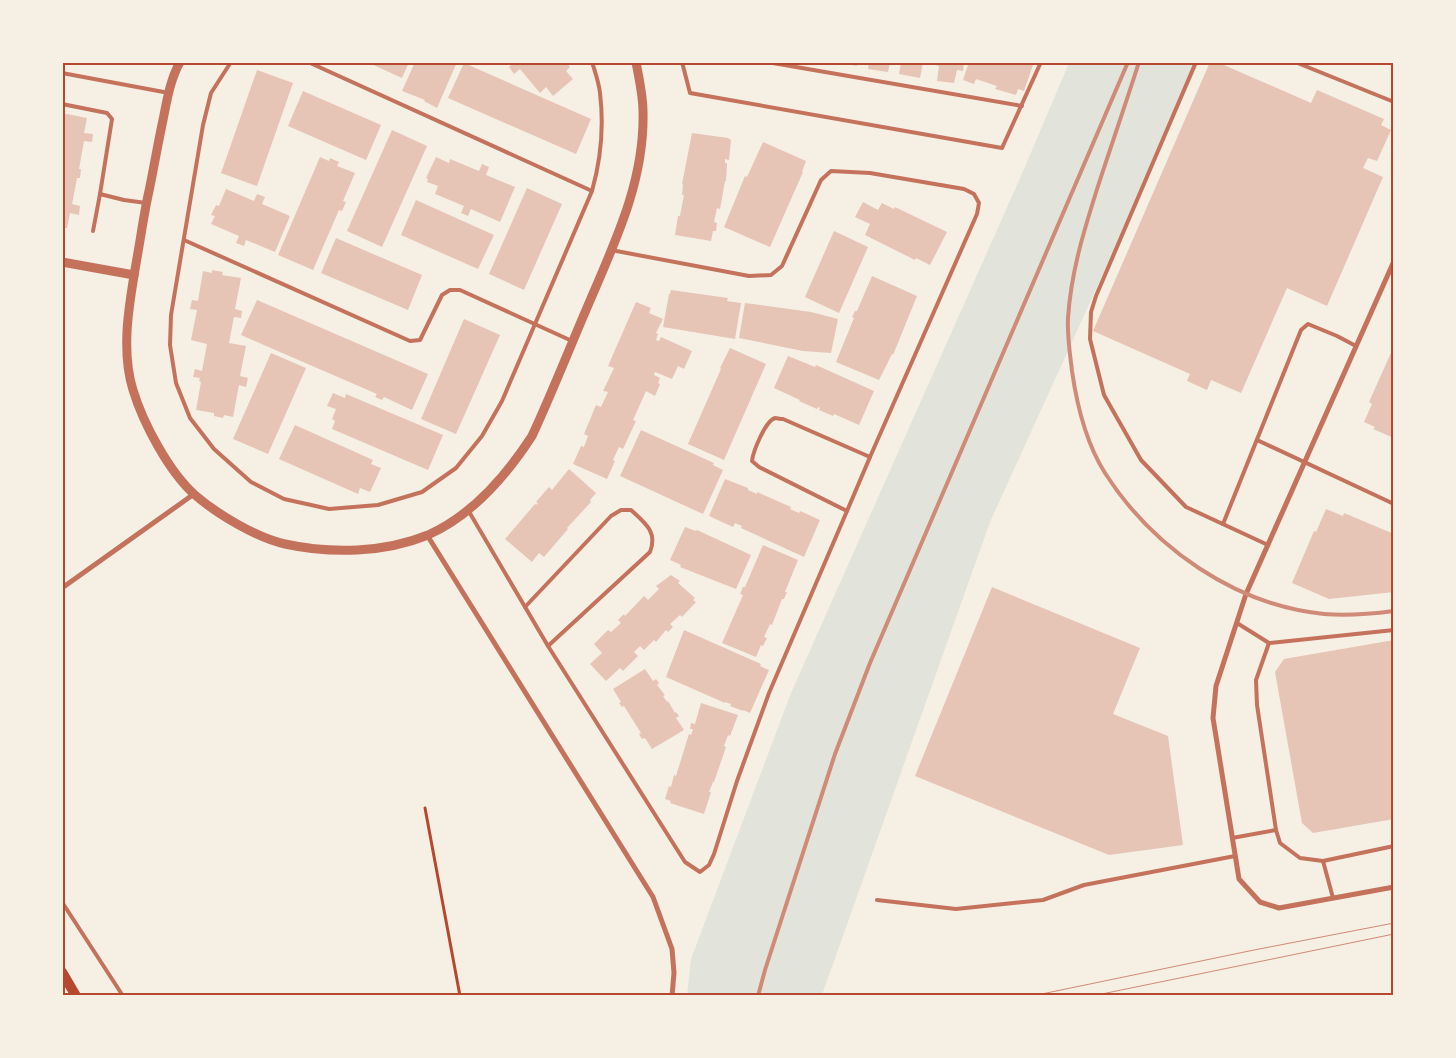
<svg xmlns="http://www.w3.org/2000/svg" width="1456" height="1058" font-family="Lato,sans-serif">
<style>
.green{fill:#e2e4dc}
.building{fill:#e6c5b7}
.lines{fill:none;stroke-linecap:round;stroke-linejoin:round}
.path{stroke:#b5482f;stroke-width:3}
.service{stroke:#c5725c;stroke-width:4}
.minor{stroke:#c5725c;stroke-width:5}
.tertiary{stroke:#c5725c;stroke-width:9}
.secondary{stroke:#b5482f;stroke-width:10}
.tram{stroke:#cf8b77;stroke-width:1}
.rail{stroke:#cf8b77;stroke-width:4}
.neatline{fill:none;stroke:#b5482f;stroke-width:2}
</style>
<rect width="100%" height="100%" fill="#f6efe4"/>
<path class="green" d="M1069 63H1199L990 522 822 995 687 996 691 959 791 693 1021 176Z"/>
<g class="building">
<path d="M367 62H409L402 78Z"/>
<path d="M415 62H457L437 108 424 101 425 100 402 91Z"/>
<path d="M514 62H566L570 67 566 71 573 79 553 96 546 87 540 93 520 69 514 74 509 67Z"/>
<path d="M840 62H857V66Z"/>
<path d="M869 62H890L888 72 868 69Z"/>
<path d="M901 62H923L920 78 899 74Z"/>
<path d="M923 62H964L963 71 957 70 954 83 937 81 939 66Z"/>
<path d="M969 62H1034L1024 91 1018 89 1016 95 995 89 997 86 976 79 974 84 963 80Z"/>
<path d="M1210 62H1217L1311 103 1317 90 1384 119 1381 125 1391 130 1377 161 1368 158 1363 168 1383 177 1327 306 1287 288 1241 393 1211 380 1207 390 1187 381 1190 374 1093 331Z"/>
<path d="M464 63 591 119 576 154 448 98Z"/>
<path d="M257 70 293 83 257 186 221 173Z"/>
<path d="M303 91 381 125 366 160 288 126Z"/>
<path d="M62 113 87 118 84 133 93 134 92 142 84 141 79 169H81L80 178H77L72 204 80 206 79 215 70 213 67 228H62Z"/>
<path d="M392 130 427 146 382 247 347 231Z"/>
<path d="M692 133 728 138 731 140 729 160 725 159V163H727L726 181H725L720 209 717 208 714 222 717 223 716 231H713L711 241 675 235 678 216H680L684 195H682L683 185 682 184Z"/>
<path d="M763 142 806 161 802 172H803L770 247 724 227 745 176 747 177Z"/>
<path d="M320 157 329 161 330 158 339 162 337 166 355 173 343 201 346 202 342 211 339 210 313 270 278 255Z"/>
<path d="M436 157 449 163 450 159 479 171 482 164 489 167 486 175 515 187 500 222 471 209 468 216 461 213 464 206 435 194 438 186 427 182 428 179 426 178Z"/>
<path d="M527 188 562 204 524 290 489 274Z"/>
<path d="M226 189 254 201 257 194 265 197 262 204 290 216 275 252 246 240 244 246 236 243 239 236 211 224 215 216 211 215 216 205 219 206Z"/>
<path d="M416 200 494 235 478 269 401 235Z"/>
<path d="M863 202 878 210 882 203 894 209 895 207 947 232 930 265 916 258 915 260 865 235 870 224 855 217Z"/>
<path d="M834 231 868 247 839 313 805 297Z"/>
<path d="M336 238 422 275 408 310 321 273Z"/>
<path d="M212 270 223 272 222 275 241 278 235 309 242 311 241 318 234 317 229 343 246 346 240 376 248 378 246 387 239 385 233 417 224 415 223 418 214 416V413L196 410 201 382 199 381 200 378 193 377 195 369 202 371 207 344 191 340 197 310 190 309 192 300 198 301 203 271 212 273Z"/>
<path d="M872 276 917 296 893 355 892 354 879 380 836 362 854 318 852 317 855 311H857Z"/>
<path d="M671 290 728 298 727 301 741 303 735 339 663 327 669 294H670Z"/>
<path d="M257 300 428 374 412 410 384 397 382 400 375 397 377 394 241 335Z"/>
<path d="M636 302 651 308 649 313 663 319 656 333 658 334 656 340 659 341 661 337 692 351 684 369 678 366 672 379 655 372 654 375 660 378 658 383 660 384 655 396 646 391 633 420 636 421 623 449 619 447 613 460 615 461 607 479 573 464 581 446 584 447 588 436 584 434 596 405 601 407 608 392 603 391 614 368 608 366Z"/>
<path d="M745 303 811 312 838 319 831 353 803 351 739 338Z"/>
<path d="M464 319 500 335 456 434 421 419Z"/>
<path d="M1394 346V438L1373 429 1375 427 1364 422 1372 404 1369 402Z"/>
<path d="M730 348 766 364 724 460 688 444 721 369 720 368Z"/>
<path d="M271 353 306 368 268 454 233 439Z"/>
<path d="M788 356 815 367 816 365 874 391 859 425 834 414 833 416 819 410 820 408 818 407 817 409 799 401 800 400 774 388Z"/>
<path d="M333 393 345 398 346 394 443 435 428 470 332 429 335 421 332 419 336 409 327 406Z"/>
<path d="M295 425 373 460 371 464 381 468 370 492 360 488 358 494 279 459Z"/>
<path d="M641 430 714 463 713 465 723 470 703 514 620 476Z"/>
<path d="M569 469 596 493 590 500 591 502 567 528 568 529 544 557 539 553 532 562 505 539 535 504 536 505 538 503 536 502 549 487 552 490Z"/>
<path d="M725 479 748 488V490L757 494V492L791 507 790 509 799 513 800 511 820 520 804 557 741 528 742 526 735 523 733 527 709 516Z"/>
<path d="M1326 509 1343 516 1344 513 1394 534V592L1329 599 1292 583 1314 531 1316 532Z"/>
<path d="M685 527 696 531 697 530 751 555 736 589 680 567 681 565 670 560Z"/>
<path d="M763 545 798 560 785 592H787L784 599H782L772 625 770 624 764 637 767 638 763 646 761 645 756 657 722 643 743 595 740 594 743 587H745Z"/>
<path d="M671 575 680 581 678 583 695 598 693 600 696 602 682 617 680 615 670 624 673 627 668 632 666 630 656 642 654 640 644 650 640 646 634 652 638 656 623 671 620 668 606 681 590 664 602 653 594 644 608 630 611 632 621 623 618 620 624 614 625 616 644 596 648 600 659 589 656 586Z"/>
<path d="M992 587 1140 648 1113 714 1168 736 1183 845 1109 855 915 776Z"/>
<path d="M684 630 761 664 760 666 769 670 750 713 743 710V711L730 706 731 704 725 702V703L666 677Z"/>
<path d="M1394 640V819L1313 833 1302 823 1275 672 1284 659Z"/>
<path d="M645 669 653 681 656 679 659 683 657 685 665 695 663 696 667 702 668 701 675 713 676 712 679 716 676 718 684 730 652 749 645 738 642 739 639 734 641 733 624 706 622 707 619 703 621 702 613 689Z"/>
<path d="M701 703 738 715 730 736 728 735 724 746 726 747 714 782H713L709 792H711L704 814 670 803 671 801 665 799 669 786 671 787 674 775 676 776 689 734 691 735 693 729H690L691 723 695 724Z"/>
</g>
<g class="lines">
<path class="path" d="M425 808 460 996"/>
<g class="service">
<path d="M231 62 211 93 203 125 171 315 170 345 176 383 190 418 214 449 251 482 284 499 329 509 378 505 422 492 456 468 482 436 502 401 592 191C601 159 604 126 600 93 599 83 595 72 592 62"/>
<path d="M308 62 592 191"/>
<path d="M682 62 690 93 1002 148 1041 62"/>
<path d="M767 62 1022 106"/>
<path d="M1196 62 1096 296 1091 312 1090 339 1104 395 1141 460 1186 507 1268 545"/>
<path d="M1295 62 1394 102"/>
<path d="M62 64 64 62"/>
<path d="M62 73 169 93"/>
<path d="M62 104 107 113 112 119 100 194"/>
<path d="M93 231 100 194 124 200 146 203"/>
<path d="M184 240 410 341 420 340 442 295 450 290H460L572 341"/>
<path d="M1257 440 1394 504"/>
<path d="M468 510 548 646 685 862 700 872 709 865 714 854 737 781 769 693 847 511 759 467 752 461C753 452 765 421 775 418 777 418 780 419 783 419L870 457 977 214 979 203 974 194 964 189 870 173 831 171 821 180 782 266 771 275 749 276 611 250"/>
<path d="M847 511 870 457"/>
<path d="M1223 524 1301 330 1308 324 1337 336 1356 346"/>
<path d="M525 607 611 516 621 510H631C645 523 658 532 650 552L548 646"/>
<path d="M1237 623 1269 643"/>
<path d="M1394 630 1269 643 1256 680 1257 705 1276 830 1280 843 1300 858 1323 861 1394 846"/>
<path d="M1232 838 1276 830"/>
<path d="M1323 861 1333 898"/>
<path d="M877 900 956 909 1043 900 1084 885 1235 856"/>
<path d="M62 902 123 996"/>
</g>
<g class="minor">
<path d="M1394 261 1246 594 1216 686 1213 718 1239 879 1260 902 1279 908 1394 887"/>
<path d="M427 535 653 897 672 949 674 973 672 996"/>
<path d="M62 588 194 494"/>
</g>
<g class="tertiary">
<path d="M180 62C170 80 167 100 163 120 158 143 154 167 149 191 144 213 141 236 137 258 130 300 120 348 133 390 143 423 169 472 195 495 217 514 257 538 285 544 331 554 384 553 428 535 473 515 506 476 532 436 551 395 568 352 586 310 613 246 645 183 643 111 643 95 639 79 636 62"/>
<path d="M62 262 134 275"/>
</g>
<path class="secondary" d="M62 972 76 996"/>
<g class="tram">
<path d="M1032 996 1254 950 1394 923"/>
<path d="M1092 996 1394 934"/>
</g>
<g class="rail">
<path d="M1139 62C1126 103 1112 143 1099 183 1085 227 1071 271 1068 318 1067 335 1070 354 1072 371 1077 406 1086 443 1105 473 1153 548 1235 605 1324 614 1347 616 1371 614 1394 611"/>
<path d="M758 996 765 970 835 754 870 663 1128 62"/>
</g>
</g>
<rect width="1456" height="1058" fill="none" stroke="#f6efe4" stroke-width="128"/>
<rect x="64" y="64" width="1328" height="930" class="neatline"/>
</svg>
